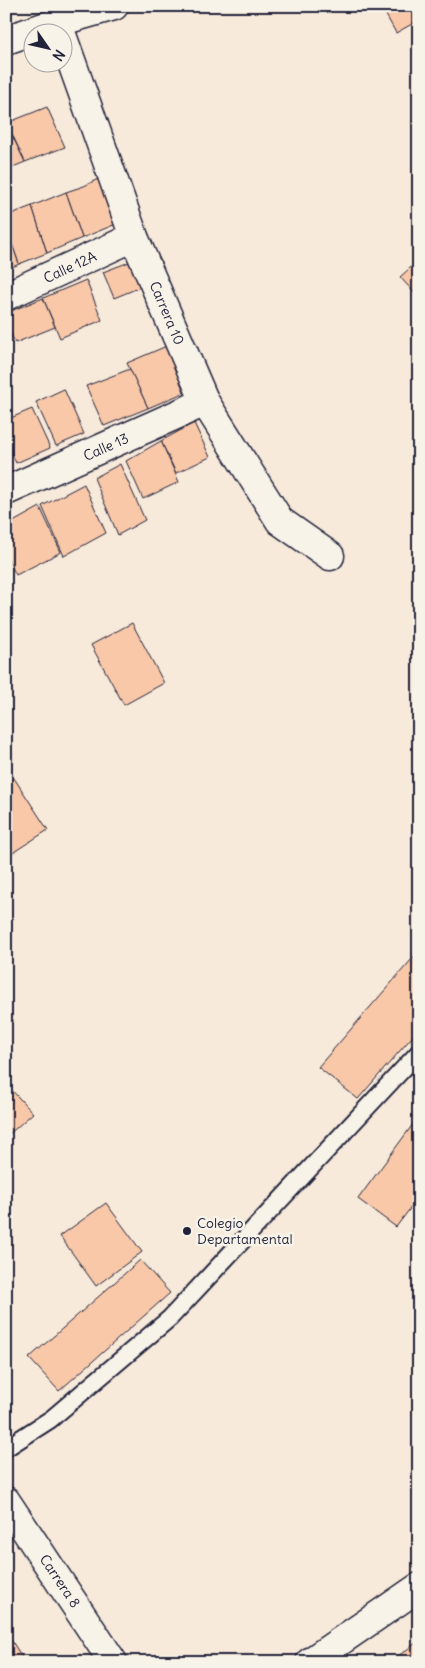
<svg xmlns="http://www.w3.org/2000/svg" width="425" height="1668" font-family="Delius,sans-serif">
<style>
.building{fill:#f9c8a9;stroke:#22223b}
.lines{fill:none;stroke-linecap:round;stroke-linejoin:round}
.service-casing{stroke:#22223b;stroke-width:20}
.minor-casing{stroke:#22223b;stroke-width:31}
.tertiary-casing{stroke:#22223b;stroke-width:31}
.service{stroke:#f7f3e8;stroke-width:16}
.minor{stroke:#f7f3e8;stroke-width:28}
.tertiary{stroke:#f7f3e8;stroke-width:28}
.poi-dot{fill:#22223b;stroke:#f7f3e8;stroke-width:2}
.labels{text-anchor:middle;stroke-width:5;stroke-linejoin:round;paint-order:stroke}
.street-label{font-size:14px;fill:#22223b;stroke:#f7f3e8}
.poi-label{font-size:14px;fill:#22223b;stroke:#f7f3e8;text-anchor:start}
</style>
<rect width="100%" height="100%" fill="#f7eadb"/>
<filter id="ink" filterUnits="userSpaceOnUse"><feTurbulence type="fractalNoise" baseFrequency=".02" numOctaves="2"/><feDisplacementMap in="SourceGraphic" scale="10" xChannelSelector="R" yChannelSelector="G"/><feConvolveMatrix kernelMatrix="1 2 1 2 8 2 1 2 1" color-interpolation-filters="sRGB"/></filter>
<g filter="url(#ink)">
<g class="building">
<path d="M381 6H419V20L396 33Z"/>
<path d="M47 107 65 147 25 162 7 123Z"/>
<path d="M6 123 25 162 6 170Z"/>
<path d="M106 175 121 222 82 238 66 192 84 186Z"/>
<path d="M66 192 82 238 47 253 32 206Z"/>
<path d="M32 206 47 253 19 264 6 227V216Z"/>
<path d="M6 227 19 264 6 270Z"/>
<path d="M419 260V298L400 277Z"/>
<path d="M132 261 143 286 114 298 103 272Z"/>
<path d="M86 280 102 320 60 338 43 298Z"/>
<path d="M43 298 55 327 15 343 6 322V313Z"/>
<path d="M169 345 190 390 148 408 127 363Z"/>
<path d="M130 369 148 408 104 426 86 386Z"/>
<path d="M64 389 84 434 56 446 36 402Z"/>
<path d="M32 409 50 448 16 463 6 441V420Z"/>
<path d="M194 423 210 457 176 473 161 441Z"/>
<path d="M161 441 179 482 143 499 126 461Z"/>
<path d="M120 464 145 520 118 535 94 478Z"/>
<path d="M84 484 106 533 64 556 42 506Z"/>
<path d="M40 507 61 552 16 575 6 556V526Z"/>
<path d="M132 623 164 683 124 705 91 645Z"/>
<path d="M14 778 48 830 6 857V783Z"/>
<path d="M419 951V1029L358 1099 318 1067Z"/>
<path d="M6 1084 33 1113 6 1137Z"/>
<path d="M419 1116V1197L396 1227 358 1199Z"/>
<path d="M106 1203 142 1252 96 1286 60 1236Z"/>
<path d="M140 1260 170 1293 59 1391 29 1358Z"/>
<path d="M10 1638 25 1662H6V1640Z"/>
<path d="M419 1641V1662H390L409 1648Z"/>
</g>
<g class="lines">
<g class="service-casing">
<path id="service" d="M6 1448 51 1419 170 1318 419 1052"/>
</g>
<g class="minor-casing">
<g id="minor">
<path d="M62 35 134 237 205 402 280 521 330 556"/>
<path d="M6 40 58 22 114 6"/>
<path d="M6 296 134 237"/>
<path d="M6 491 205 402"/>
<path d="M310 1662 419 1587"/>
</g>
</g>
<g class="tertiary-casing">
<path id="tertiary" d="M6 1501 113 1662"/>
</g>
<use href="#service" class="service"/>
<use href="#minor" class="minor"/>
<use href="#tertiary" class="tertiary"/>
</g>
</g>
<circle class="poi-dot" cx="187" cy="1231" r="5"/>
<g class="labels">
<g class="street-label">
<text transform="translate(70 267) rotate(-25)" y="5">Calle 12A</text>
<text transform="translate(167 313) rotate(67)" y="5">Carrera 10</text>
<text transform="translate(106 447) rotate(-24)" y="5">Calle 13</text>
<text transform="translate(60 1581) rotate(56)" y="5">Carrera 8</text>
</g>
<g class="poi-label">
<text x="197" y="1228">Colegio<tspan x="197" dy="16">Departamental</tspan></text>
</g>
</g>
<rect width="425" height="1668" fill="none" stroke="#f7f3e8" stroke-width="25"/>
<rect x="12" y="12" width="400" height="1643" fill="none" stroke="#22223b" stroke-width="2" filter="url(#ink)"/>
<g transform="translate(48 48) rotate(124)"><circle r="24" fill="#f7f3e8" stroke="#a29fa3"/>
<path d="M0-4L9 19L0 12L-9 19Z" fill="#22223b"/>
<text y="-8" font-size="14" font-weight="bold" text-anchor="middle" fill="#22223b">N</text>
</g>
</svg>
